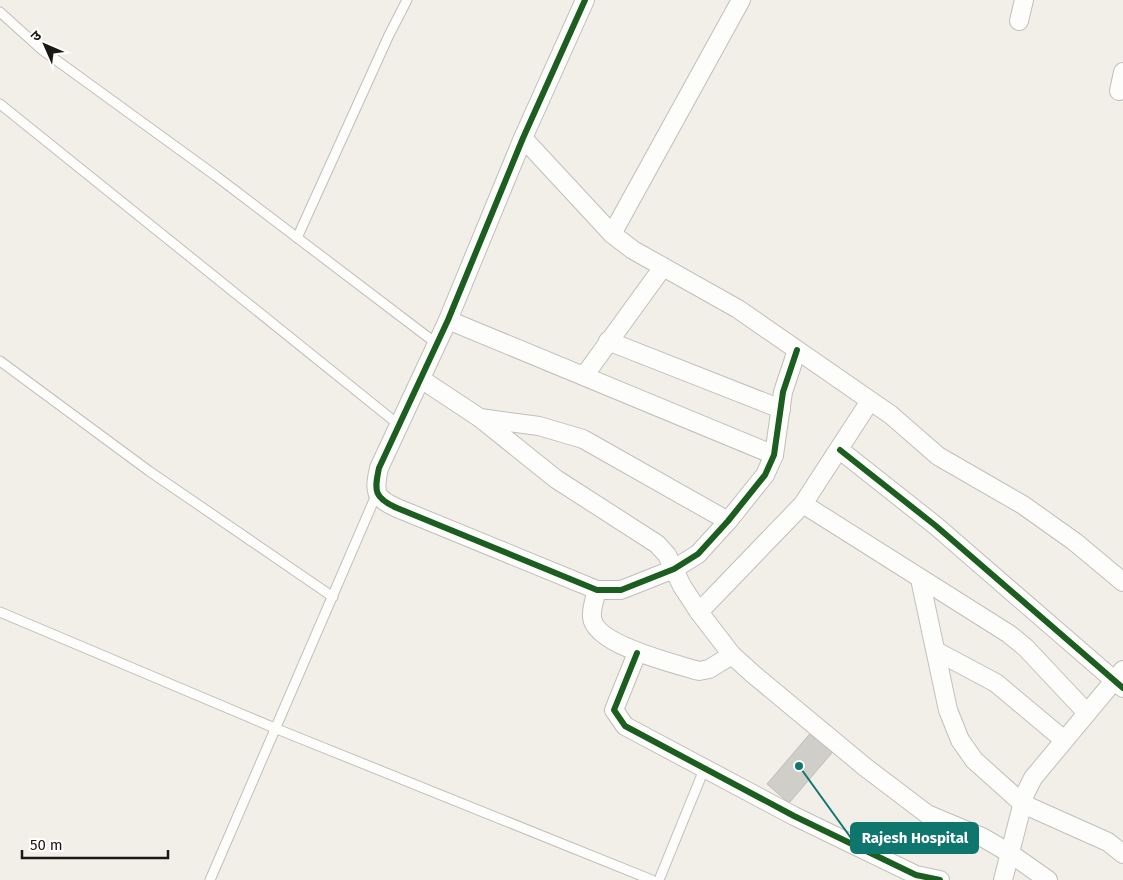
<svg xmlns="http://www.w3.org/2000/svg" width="1123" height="880" font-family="'Fira Sans','Noto Sans Devanagari',sans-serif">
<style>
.building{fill:#d0cec9;stroke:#bdbbb6}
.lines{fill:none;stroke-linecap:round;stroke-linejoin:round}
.lane-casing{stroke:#c0bfb9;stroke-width:11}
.street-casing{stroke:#c0bfb9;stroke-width:20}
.lane{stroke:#fdfdfc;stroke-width:9}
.street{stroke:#fdfdfc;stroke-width:18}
.cycleway-casing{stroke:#fffefc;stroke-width:9}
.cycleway{stroke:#1b5e20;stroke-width:6}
.leader{fill:none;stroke:#0f766e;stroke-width:2}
.callout-dot{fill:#0f766e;stroke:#fffefc;stroke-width:2}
.callout{fill:#0f766e;stroke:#0f766e;stroke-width:2}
.callout-label{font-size:15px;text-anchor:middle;font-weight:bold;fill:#fff}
</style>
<rect width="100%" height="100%" fill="#f2efe8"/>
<path class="building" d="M814 729 836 748 789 803 767 784Z"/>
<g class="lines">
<g class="lane-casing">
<g id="lane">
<path d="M0 12 41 49 216 176 437 344"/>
<path d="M0 104 399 425"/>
<path d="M297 238 389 35 407 0"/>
<path d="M0 361 149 471 333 597"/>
<path d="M0 612 277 729 652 880"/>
<path d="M210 880 377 493"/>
<path d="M659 880 705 767"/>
</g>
</g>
<g class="street-casing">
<g id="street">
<path d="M585 0 523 138 448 320 379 468C374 491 374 498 397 508L597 590H621L674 569 698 554 728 521 765 475 774 455 783 392 797 350"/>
<path d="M1019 21 1024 0"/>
<path d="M1119 91 1123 72"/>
<path d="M523 138 612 234 633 250 738 309 891 415 938 456 1023 505 1075 542 1123 582"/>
<path d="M612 234 741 0"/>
<path d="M448 320 774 455"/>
<path d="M608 341 781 409"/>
<path d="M584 376 663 267"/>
<path d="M421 379 480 418 556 479 657 544 667 555 682 586 699 612 732 655 753 674 865 767 927 814 982 837 1011 854 1048 880"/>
<path d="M480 418 539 426 583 439 728 521"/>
<path d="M840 450 936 526 1123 688"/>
<path d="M803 504 1009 634 1026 648 1087 713"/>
<path d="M920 579 948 710 960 740 974 760 1023 804 1108 842 1123 854"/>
<path d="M597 590C595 598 591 609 592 617 594 645 676 664 699 671L709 669 732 655"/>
<path d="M699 612 803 504 870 401"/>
<path d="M936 651 996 683 1064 740"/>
<path d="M637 653 614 710 625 726 794 816 916 875 940 880"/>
<path d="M1003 880 1025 794 1033 778 1123 670"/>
</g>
</g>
<use href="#lane" class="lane"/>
<use href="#street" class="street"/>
<g class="cycleway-casing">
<g id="cycleway">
<path d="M585 0 523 138 448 320 379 468C374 491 374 498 397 508L597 590H621L674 569 698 554 728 521 765 475 774 455 783 392 797 350"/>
<path d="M840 450 936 526 1123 688"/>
<path d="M637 653 614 710 625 726 794 816 916 875 940 880"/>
</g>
</g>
<use href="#cycleway" class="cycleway"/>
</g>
<path class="leader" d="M799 766L851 838"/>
<circle class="callout-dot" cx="799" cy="766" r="5"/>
<rect class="callout" x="851" y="823" width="127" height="30" rx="5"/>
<g class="callout-label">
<text x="915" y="843">Rajesh Hospital</text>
</g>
<g transform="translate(45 45) rotate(315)" stroke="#fffefc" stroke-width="4" paint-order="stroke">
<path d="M0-4L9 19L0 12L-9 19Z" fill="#191814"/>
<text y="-8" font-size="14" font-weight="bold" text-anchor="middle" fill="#191814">उ</text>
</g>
<path d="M22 850v8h146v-8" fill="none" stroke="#191814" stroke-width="2.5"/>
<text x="30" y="850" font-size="15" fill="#191814" stroke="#fffefc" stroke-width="4" paint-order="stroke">50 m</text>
</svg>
